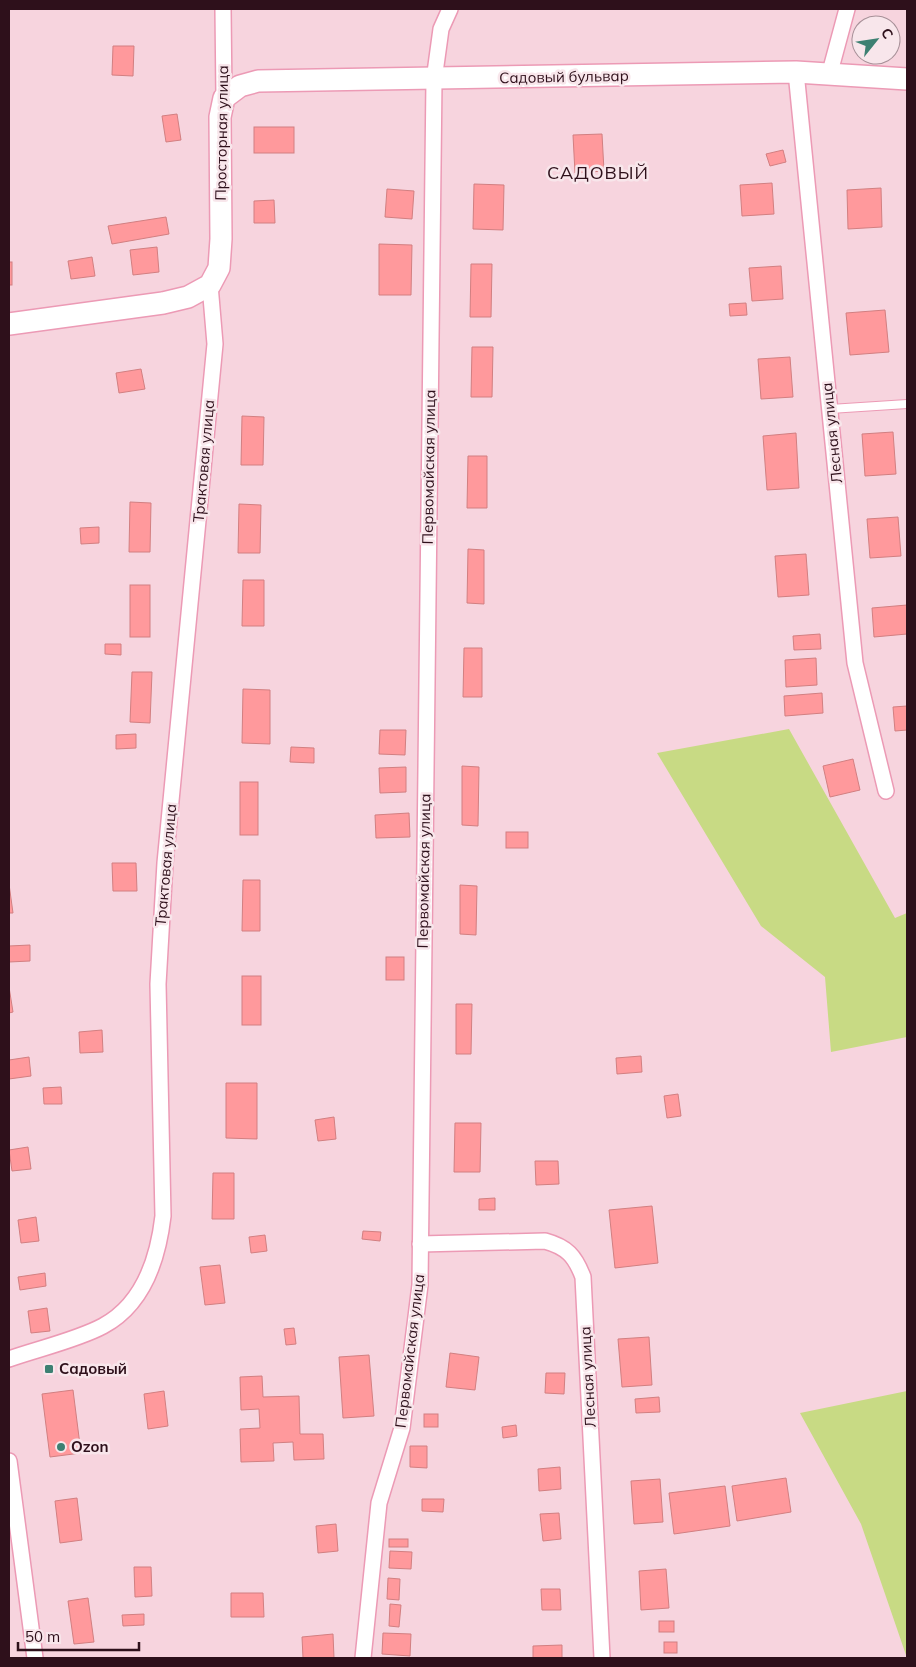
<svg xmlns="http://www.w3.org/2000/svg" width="916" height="1667" font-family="Mulish,sans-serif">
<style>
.green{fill:#c8da84}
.building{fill:#ff999c;stroke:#d27f81}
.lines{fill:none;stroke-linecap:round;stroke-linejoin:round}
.lane-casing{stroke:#ec9ab5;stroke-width:10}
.street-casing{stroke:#ec9ab5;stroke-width:18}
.secondary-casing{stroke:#ec9ab5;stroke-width:24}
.lane{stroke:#fff;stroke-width:8}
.street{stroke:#fff;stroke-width:15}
.secondary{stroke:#fff;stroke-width:21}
.poi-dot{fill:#3d8072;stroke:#f8e6eb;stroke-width:2}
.labels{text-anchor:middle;stroke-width:5;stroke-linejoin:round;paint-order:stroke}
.street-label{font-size:15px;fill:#2e101b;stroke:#f8e6eb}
.poi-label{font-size:15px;font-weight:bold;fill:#2e101b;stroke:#f8e6eb;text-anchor:start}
.quarter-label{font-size:18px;letter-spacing:1px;fill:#2e101b;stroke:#f8e6eb}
</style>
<rect width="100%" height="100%" fill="#f7d4de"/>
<g class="green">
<path d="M789 729 895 918 907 913V1037L831 1052 825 977 761 926 657 753Z"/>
<path d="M907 1391V1658L861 1524 800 1413Z"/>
</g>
<g class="building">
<path d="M113 46H134L133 76 112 75Z"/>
<path d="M177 114 181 140 166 142 162 116Z"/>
<rect x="254" y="127" width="40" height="26"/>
<path d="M602 134 604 171 575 173 573 135Z"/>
<path d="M783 150 786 162 770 166 766 154Z"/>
<path d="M772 183 774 214 742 216 740 185Z"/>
<path d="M474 184 504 185 503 230 473 229Z"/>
<path d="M881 188 882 227 848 229 847 190Z"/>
<path d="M387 189 414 191 412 219 385 217Z"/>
<path d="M274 200 275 223H254V201Z"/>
<path d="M166 217 169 234 112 244 108 226Z"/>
<path d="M379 244 412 245 411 295H379Z"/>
<path d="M157 247 159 272 133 275 130 250Z"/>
<path d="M92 257 95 276 71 279 68 261Z"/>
<rect x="9" y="262" width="3" height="23"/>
<path d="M471 264H492L491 317H470Z"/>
<path d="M781 266 783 299 752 301 749 268Z"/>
<path d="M746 303 747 315 730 316 729 304Z"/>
<path d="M885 310 889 352 850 355 846 313Z"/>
<path d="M472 347H493L492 397H471Z"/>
<path d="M790 357 793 397 761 399 758 359Z"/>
<path d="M141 369 145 389 119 393 116 373Z"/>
<path d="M242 416 264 417 263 465H241Z"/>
<path d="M893 432 896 474 865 476 862 434Z"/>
<path d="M796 433 799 488 767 490 763 436Z"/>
<path d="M468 456H487V508H467Z"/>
<path d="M130 502 151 503 150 552H129Z"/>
<path d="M239 504 261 505 260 553H238Z"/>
<path d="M898 517 901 556 870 558 867 519Z"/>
<path d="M99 527V543L81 544 80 528Z"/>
<path d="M468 549 484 550V604L467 603Z"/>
<path d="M806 554 809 595 778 597 775 556Z"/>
<path d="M243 580H264V626H242Z"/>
<rect x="130" y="585" width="20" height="52"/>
<path d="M907 605V634L874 637 872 608Z"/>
<path d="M820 634 821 649 794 650 793 636Z"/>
<path d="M105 644H121V655L105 654Z"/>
<path d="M464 648H482V697H463Z"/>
<path d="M816 658 817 685 786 687 785 660Z"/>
<path d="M132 672H152L150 723 130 722Z"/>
<path d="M243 689 270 690V744L242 743Z"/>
<path d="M822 693 823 713 785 716 784 696Z"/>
<path d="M907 706V730L895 731 893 707Z"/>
<path d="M380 730H406L405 755 379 754Z"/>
<path d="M136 734V748L116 749V735Z"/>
<path d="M291 747 314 748V763L290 762Z"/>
<path d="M853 759 860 790 830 797 823 766Z"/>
<path d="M462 766 479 767 478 826 462 825Z"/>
<path d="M406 767V792L380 793 379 768Z"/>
<rect x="240" y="782" width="18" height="53"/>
<path d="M409 813 410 837 376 838 375 815Z"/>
<rect x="506" y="832" width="22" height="16"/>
<path d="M112 863H136L137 891H113Z"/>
<path d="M243 880H260V931H242Z"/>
<path d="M9 884 13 913H9Z"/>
<path d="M460 885 477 886 476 935 460 934Z"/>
<path d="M30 945V961L9 962V946Z"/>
<rect x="386" y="957" width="18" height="23"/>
<rect x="242" y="976" width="19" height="49"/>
<path d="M9 987 13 1012 9 1013Z"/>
<path d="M456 1004H472L471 1054H456Z"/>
<path d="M102 1030 103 1052 80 1053 79 1032Z"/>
<path d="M641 1056 642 1072 617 1074 616 1058Z"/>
<path d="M29 1057 31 1076 9 1079V1060Z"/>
<path d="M226 1083H257V1139L226 1138Z"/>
<path d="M61 1087 62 1104H44L43 1088Z"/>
<path d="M678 1094 681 1116 667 1118 664 1096Z"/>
<path d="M334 1117 336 1139 318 1141 315 1120Z"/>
<path d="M455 1123H481L480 1172H454Z"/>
<path d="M28 1147 31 1169 12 1171 9 1150Z"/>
<path d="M535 1161H558L559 1184 536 1185Z"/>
<path d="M213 1173H234V1219H212Z"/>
<path d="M495 1198V1210H479V1199Z"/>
<path d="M652 1206 658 1263 615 1268 609 1210Z"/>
<path d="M36 1217 39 1241 21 1243 18 1220Z"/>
<path d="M363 1231 381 1232 380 1241 362 1239Z"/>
<path d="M265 1235 267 1251 251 1253 249 1237Z"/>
<path d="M220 1265 225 1303 205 1305 200 1267Z"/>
<path d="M45 1273 46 1286 20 1290 18 1277Z"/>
<path d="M47 1308 50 1331 31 1333 28 1311Z"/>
<path d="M294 1328 296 1344 286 1345 284 1329Z"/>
<path d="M649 1337 652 1385 622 1387 618 1339Z"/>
<path d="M450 1353 479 1357 475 1390 446 1387Z"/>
<path d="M369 1355 374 1416 343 1418 339 1357Z"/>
<path d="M546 1373H565L564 1394 545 1393Z"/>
<path d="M262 1376 263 1397 299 1396 300 1434H323L324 1459 294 1460 293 1442 273 1443 274 1461 241 1462 240 1429 260 1428 259 1409 241 1410 240 1377Z"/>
<path d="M73 1390 81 1453 50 1457 42 1394Z"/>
<path d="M164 1391 168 1426 148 1429 144 1394Z"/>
<path d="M659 1397 660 1412 636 1413 635 1399Z"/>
<rect x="424" y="1414" width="14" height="13"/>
<path d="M516 1425 517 1436 503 1438 502 1427Z"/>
<path d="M410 1446H427V1468L410 1467Z"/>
<path d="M560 1467 561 1489 539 1491 538 1469Z"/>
<path d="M786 1478 791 1512 737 1521 732 1486Z"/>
<path d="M660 1479 663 1522 634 1524 631 1481Z"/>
<path d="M725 1486 730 1526 674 1534 669 1493Z"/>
<path d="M77 1498 82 1540 60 1543 55 1501Z"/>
<path d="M422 1499H444L443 1512 422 1511Z"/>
<path d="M559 1513 561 1539 543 1541 540 1514Z"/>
<path d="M336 1524 338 1551 318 1553 316 1526Z"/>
<rect x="389" y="1539" width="19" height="8"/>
<path d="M390 1551 412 1552 411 1569 389 1568Z"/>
<path d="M134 1567H151L152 1596 135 1597Z"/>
<path d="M666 1569 669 1608 641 1610 639 1571Z"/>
<path d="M388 1578 400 1579 399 1600 387 1599Z"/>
<path d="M541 1589H560L561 1610H542Z"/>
<path d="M231 1593H263L264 1617H231Z"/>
<path d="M88 1598 94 1642 74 1644 68 1601Z"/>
<path d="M390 1604 401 1605 399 1627 389 1626Z"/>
<path d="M144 1614V1625L123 1626 122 1615Z"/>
<rect x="659" y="1621" width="15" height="11"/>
<path d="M383 1633 411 1634 410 1656 382 1654Z"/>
<path d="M333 1634 334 1658H303L302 1637Z"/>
<rect x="664" y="1642" width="13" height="11"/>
<path d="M562 1645V1658H533V1646Z"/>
</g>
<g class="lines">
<g class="lane-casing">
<path id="lane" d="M830 409 907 404"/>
</g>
<g class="street-casing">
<g id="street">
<path d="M223 9 224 98"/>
<path d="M796 72 855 663 886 791"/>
<path d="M830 72 847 9"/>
<path d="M420 1244 545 1241C567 1247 575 1256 583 1277L602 1658"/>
<path d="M9 1359C37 1349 77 1340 103 1326 144 1304 158 1259 163 1216L158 984 165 863 215 344 210 285"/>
<path d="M9 1461 35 1658"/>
<path d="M363 1658 379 1503 402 1428 420 1285 434 80 441 29 450 9"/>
</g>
</g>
<g class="secondary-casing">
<path id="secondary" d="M9 324 163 303 188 297 210 285 219 268 221 239 220 117 224 98 240 86 258 81 796 72 907 79"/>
</g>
<use href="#lane" class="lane"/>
<use href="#street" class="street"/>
<use href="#secondary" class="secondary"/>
</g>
<g class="poi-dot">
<rect x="44" y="1364" width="10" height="10" rx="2.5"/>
<circle cx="61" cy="1447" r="5"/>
</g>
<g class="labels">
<g class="street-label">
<text transform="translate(564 77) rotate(-1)" y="5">Садовый бульвар</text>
<text transform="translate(222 133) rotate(-89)" y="5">Просторная улица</text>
<text transform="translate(832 433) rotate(-96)" y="5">Лесная улица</text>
<text transform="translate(204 461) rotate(-85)" y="5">Трактовая улица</text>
<text transform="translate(429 467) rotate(-89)" y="5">Первомайская улица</text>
<text transform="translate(166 865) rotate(-85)" y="5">Трактовая улица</text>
<text transform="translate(424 871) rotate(-89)" y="5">Первомайская улица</text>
<text transform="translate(410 1351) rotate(-83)" y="5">Первомайская улица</text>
<text transform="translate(588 1377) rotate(-93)" y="5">Лесная улица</text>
</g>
<g class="poi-label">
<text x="59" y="1374">Садовый</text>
<text x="71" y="1452">Ozon</text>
</g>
<g class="quarter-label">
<text x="598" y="179">САДОВЫЙ</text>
</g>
</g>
<rect width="916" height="1667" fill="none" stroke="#2e101b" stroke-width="20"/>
<g transform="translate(876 40) rotate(60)"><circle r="24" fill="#f8e6eb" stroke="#a79098"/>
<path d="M0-4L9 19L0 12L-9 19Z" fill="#3d8072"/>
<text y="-8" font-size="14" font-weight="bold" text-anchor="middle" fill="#2e101b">С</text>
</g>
<path d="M18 1642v8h121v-8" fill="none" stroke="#2e101b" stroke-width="2.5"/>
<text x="25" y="1642" font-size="15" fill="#2e101b" stroke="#f8e6eb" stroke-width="4" paint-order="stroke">50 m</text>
</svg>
